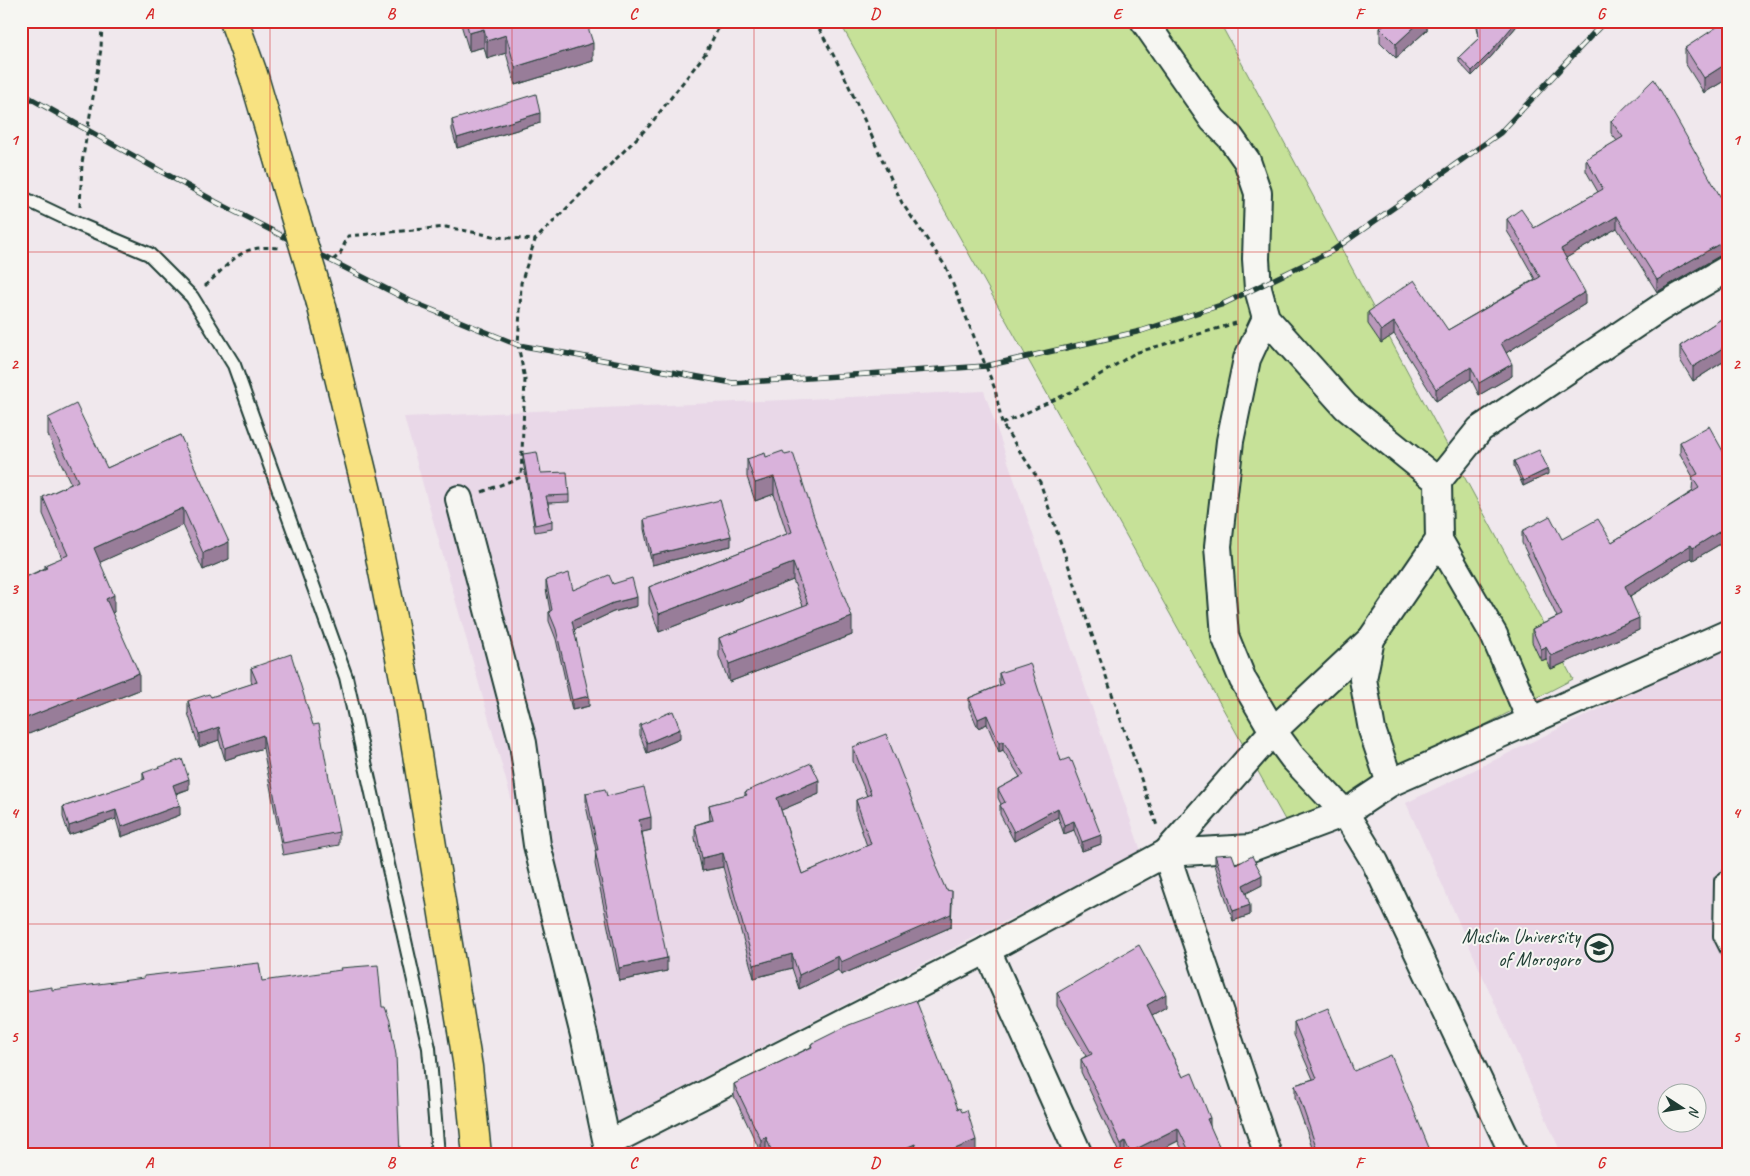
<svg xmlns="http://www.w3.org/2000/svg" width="1750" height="1176" font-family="Caveat,sans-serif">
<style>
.built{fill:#e9d8e8;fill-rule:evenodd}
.green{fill:#c6e198;stroke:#728f66}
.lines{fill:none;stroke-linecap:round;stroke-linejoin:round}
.lane-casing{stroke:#1f3d34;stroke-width:16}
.street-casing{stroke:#1f3d34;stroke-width:30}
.highway-casing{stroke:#1f3d34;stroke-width:31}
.path{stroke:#1f3d34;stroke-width:3;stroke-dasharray:5 4;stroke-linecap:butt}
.lane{stroke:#f6f6f2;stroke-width:12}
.street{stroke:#f6f6f2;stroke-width:26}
.highway{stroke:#f8e281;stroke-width:28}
.rail-casing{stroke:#1f3d34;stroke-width:5.5}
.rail{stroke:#f6f6f2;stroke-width:4;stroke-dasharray:11;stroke-linecap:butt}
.highway-bridge-casing{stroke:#1f3d34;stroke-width:31;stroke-linecap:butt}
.highway-bridge{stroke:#f8e281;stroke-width:28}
.wall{fill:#bb99bc;stroke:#1f3d34}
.shaded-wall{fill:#987d99;stroke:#1f3d34}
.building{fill:#d9b2db;stroke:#1f3d34}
.grid{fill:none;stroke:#d62828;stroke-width:1;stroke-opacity:0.55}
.labels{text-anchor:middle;stroke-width:4;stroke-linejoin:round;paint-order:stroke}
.poi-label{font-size:20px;fill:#1f3d34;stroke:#f6f6f2;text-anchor:end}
.neatline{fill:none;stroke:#d62828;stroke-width:2}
.grid-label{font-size:16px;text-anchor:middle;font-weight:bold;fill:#d62828}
</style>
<rect width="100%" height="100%" fill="#f0e8ed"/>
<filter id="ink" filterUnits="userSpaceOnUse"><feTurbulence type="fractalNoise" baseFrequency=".02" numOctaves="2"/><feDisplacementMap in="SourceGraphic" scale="10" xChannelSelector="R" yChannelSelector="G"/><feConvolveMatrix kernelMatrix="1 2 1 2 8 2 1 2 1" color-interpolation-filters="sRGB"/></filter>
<g filter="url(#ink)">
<g class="built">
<path d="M984 391 1141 851 604 1129 404 417Z"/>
<path d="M1729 646V1155H1562L1406 803ZM1668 1094H1698V1124H1668Z"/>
</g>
<path class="green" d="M839 21H1219L1573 679 1289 827Z"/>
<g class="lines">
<g class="lane-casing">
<g id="lane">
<path d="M21 197 80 225 149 254 192 297 234 365 346 677 429 1048 438 1155"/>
<path d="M1729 875 1721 881 1720 936 1729 954"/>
</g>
</g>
<g class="street-casing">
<g id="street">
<path d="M1144 21 1213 120 1230 137 1247 161 1258 193 1256 259 1258 289 1266 318 1346 407 1438 481 1439 540 1494 635 1531 721"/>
<path d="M1266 318 1247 359 1230 441 1218 546 1225 636 1243 680 1273 731 1293 758 1345 813 1375 862 1514 1155"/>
<path d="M1438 481 1480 429 1660 308 1729 268"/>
<path d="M459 499 523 743 537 845 584 1035 607 1144"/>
<path d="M1371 639 1363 679 1372 730 1390 783"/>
<path d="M987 950 1079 1155"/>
<path d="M608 1155 607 1144 987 950 1166 853 1251 848 1345 813 1390 783 1729 633"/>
<path d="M1268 1155 1166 853 1273 731 1371 639 1439 540"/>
</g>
</g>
<g class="highway-casing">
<g id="highway">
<path d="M234 21 253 74 293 210"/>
<path d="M321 303 368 496 407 693 468 1067 477 1155"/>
</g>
</g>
<g class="path">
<path d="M815 21 843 73 902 203 946 267 995 389 1002 424 1040 482 1157 826"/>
<path d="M80 207 82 163 101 49 102 21"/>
<path d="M333 260 340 254 348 236 446 227 498 237 535 240"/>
<path d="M205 286C233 261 239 244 279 248"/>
<path d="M1002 424 1075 390 1135 353 1236 323"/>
<path d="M482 492 521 477 525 379 518 345 520 310 521 283 535 240 649 126 705 54 722 21"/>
</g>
<use href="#lane" class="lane"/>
<use href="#street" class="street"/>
<use href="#highway" class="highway"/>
<g class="rail-casing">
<path id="rail" d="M21 93 216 202 410 301 518 345 733 383 986 366 1141 331 1221 305 1332 251 1500 133 1605 21"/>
</g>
<use href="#rail" class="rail"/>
<g class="highway-bridge-casing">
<path id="highway-bridge" d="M293 210 321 303"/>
</g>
<use href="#highway-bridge" class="highway-bridge"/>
</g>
<g class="wall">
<path d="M460 21H586L593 61 515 85 506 53 487 59 484 47 469 51Z"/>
<path d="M1376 21H1427V30L1396 58 1380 42V28L1381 27Z"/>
<path d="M1476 21H1521L1490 58 1472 76 1459 62V57L1479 38Z"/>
<path d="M1729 21V78L1704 93 1685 63V48Z"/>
<path d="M452 120 540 123 457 148 452 130Z"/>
<path d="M1611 121 1729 212V254L1721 255 1657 292 1617 228 1566 258 1585 304 1506 353 1512 376 1479 395 1471 379 1436 401 1394 334 1381 343 1368 324V312L1448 330 1535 279 1517 247 1507 231V219L1534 228 1598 192 1586 171V159L1617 141 1611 133Z"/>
<path d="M1729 314V358L1693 381 1680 360V346Z"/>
<path d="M48 418 107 468 180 435 229 559 203 570 183 525 100 562 114 612 112 613 139 690 21 737V579L45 568V565L62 558 43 514V497L71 484 48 435Z"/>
<path d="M1680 442 1729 462V544L1727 540 1693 560 1691 558 1630 596 1639 630 1551 669 1546 659 1541 661 1532 642V629L1557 617 1522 543V531L1562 539 1612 542 1693 491 1692 490 1693 477 1680 454Z"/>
<path d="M523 454 541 473 569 495V502L548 503 552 521V529L535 532 523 461Z"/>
<path d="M766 457 852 635 729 682 719 656V638L803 606 793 580 659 632 649 604V587L787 534 774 494 755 501 747 477V459Z"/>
<path d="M1514 461 1548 474 1523 486 1514 466Z"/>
<path d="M644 519 731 546 652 565 644 529Z"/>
<path d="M546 580 573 590 613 584 637 606 613 612 574 630 589 706 572 710 556 639 549 621V612L550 611 546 589Z"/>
<path d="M251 668 339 832V845L283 855 263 748 225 760 219 740 199 747 188 713V701L211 697 252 684 251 680Z"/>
<path d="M999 673 1061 761 1101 844 1082 851 1074 830 1064 834 1058 817 1014 841 1000 814V805L1001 804 998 798V789L1020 777 1003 750 999 752 987 724 978 728 969 707V698L1000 685 999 682Z"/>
<path d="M640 725 680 739 647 753 640 735Z"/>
<path d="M853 747 937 871 952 904 951 927 841 975 838 970 799 989 792 968 754 978 723 867 702 871 695 838V825L710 820 709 805 745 796V792L819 794 781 810 802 874 867 846 856 814V800L867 796 853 761Z"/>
<path d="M143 773 189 789 176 794 180 815 121 837 116 819 69 835 63 817V807L143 780Z"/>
<path d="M586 793 607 796 651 830 642 832 667 971 619 981 595 864 596 850 586 806Z"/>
<path d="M1215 855 1236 865 1262 885 1246 893 1250 915 1233 921 1215 865Z"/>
<path d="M1057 993 1166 1007 1152 1015 1183 1077 1210 1127 1223 1155H1185L1178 1141 1150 1155H1120L1081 1072V1059L1086 1056 1057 1006Z"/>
<path d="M1294 1022 1354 1071 1432 1155H1315L1295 1098V1085L1313 1079 1294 1035Z"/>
<path d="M811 1044 958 1109 976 1153 972 1155H768L766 1150 761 1153 734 1096V1084L811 1047Z"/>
</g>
<g class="shaded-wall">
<path d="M1421 21H1427V30L1396 58V44Z"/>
<path d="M1517 21H1521L1490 58 1472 76V71Z"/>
<path d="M484 29V47L469 51V33Z"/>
<path d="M506 35V53L487 59V41Z"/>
<path d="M593 43V61L515 85V67Z"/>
<path d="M1729 62V78L1704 93V78Z"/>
<path d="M540 113V123L457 148V138Z"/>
<path d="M1617 216V228L1561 261V249Z"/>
<path d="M1721 243V255L1657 292V280Z"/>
<path d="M1585 292V304L1501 356V343Z"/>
<path d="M1394 322V334L1381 343V331Z"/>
<path d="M1729 344V358L1693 381V367Z"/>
<path d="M1512 364V376L1479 395V383Z"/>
<path d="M1471 367V379L1436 401V389Z"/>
<path d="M1548 469V474L1523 486V481Z"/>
<path d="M774 477V494L755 501V483Z"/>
<path d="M183 508V525L94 565V548Z"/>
<path d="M1727 527V540L1693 560V548Z"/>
<path d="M731 536V546L652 565V555Z"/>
<path d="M229 542V559L203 570V553Z"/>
<path d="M1691 545V558L1625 599V586Z"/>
<path d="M793 563V580L659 632V614Z"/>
<path d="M114 595V612L106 616V599Z"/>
<path d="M637 597V606L613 612 572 631V621L613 603Z"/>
<path d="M852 617V635L729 682V664Z"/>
<path d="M1639 618V630L1551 669V656Z"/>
<path d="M1546 647V659L1541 661V649Z"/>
<path d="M139 673V690L21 737V720Z"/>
<path d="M589 696V706L572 710V700Z"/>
<path d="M987 715V724L978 728V719Z"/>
<path d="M219 727V740L199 747V734Z"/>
<path d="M680 729V739L647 753V743Z"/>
<path d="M263 735V748L225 760V748Z"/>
<path d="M1003 741V750L999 752V743Z"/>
<path d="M189 779V789L173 794V785Z"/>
<path d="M819 780V794L777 812V798Z"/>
<path d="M180 805V815L121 837V827Z"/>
<path d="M1058 808V817L1014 841V832Z"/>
<path d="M116 810V819L69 835V826Z"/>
<path d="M651 817V830L639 833V820Z"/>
<path d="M1074 821V830L1064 834V825Z"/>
<path d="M1101 835V844L1082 851V842Z"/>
<path d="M723 853V867L702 871V858Z"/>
<path d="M1262 875V885L1243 895V885Z"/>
<path d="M952 891 951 927 841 975V962Z"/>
<path d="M1250 905V915L1233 921V911Z"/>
<path d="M792 954V968L754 978V965Z"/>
<path d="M838 956V970L799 989V975Z"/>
<path d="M667 958V971L619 981V968Z"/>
<path d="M1166 994V1007L1147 1018V1005Z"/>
<path d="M1210 1118V1130L1207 1119Z"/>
<path d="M1178 1128V1141L1150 1155H1130V1152Z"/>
<path d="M766 1137V1150L761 1153V1140Z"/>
<path d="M976 1140V1153L972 1155H941Z"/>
<path d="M1125 1141V1154L1121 1155V1144Z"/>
<path d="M915 1144V1155H889Z"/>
</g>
<g class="building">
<path d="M466 21H586L593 43 515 67 506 35 487 41 484 29 469 33Z"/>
<path d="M1386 21H1421L1396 44 1380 28 1387 22Z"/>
<path d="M1477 21H1517L1490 53 1472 71 1459 57 1479 38Z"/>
<path d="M1726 21H1729V62L1704 78 1685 48Z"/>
<path d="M1654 79 1729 212V242L1721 243 1657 280 1617 216 1561 249 1585 292 1501 343 1512 364 1479 383 1471 367 1436 389 1394 322 1381 331 1368 312 1414 280 1448 330 1540 277 1517 234 1507 219 1521 209 1534 228 1603 189 1586 159 1623 137 1611 121Z"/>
<path d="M536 94 540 113 457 138 452 120Z"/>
<path d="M1729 314V344L1693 367 1680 346Z"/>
<path d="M76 404 107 468 180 435 229 542 203 553 183 508 94 548 114 595 106 599 139 673 21 720V663L23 662 21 659V579L47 568 45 565 68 555 43 497 78 481 48 418Z"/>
<path d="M1709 426 1729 462V531L1727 527 1693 548 1691 545 1625 586 1639 618 1551 656 1546 647 1541 649 1532 629 1562 615 1522 531 1550 516 1562 539 1598 519 1612 542 1699 488 1692 477 1698 474 1680 442Z"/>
<path d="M1539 450 1548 469 1523 481 1514 461Z"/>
<path d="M783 451 785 455 793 453 816 523 852 617 729 664 719 638 808 604 793 563 659 614 649 587 792 532 774 477 755 483 747 459 765 453 766 457Z"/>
<path d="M537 452 541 473 567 472 569 495 546 496 552 521 535 525 523 454Z"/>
<path d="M720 500 731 536 652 555 644 519Z"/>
<path d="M569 573 573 590 609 575 613 584 632 578 637 597 613 603 572 621 589 696 572 700 556 629 549 612 552 610 546 580Z"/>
<path d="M291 654 313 725 319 724 339 832 283 843 263 735 225 748 219 727 199 734 188 701 209 694 211 697 257 682 251 668Z"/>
<path d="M1030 663 1061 761 1069 758 1071 762 1072 761 1101 835 1082 842 1074 821 1064 825 1058 808 1014 832 1000 805 1005 802 998 789 1024 775 1003 741 999 743 987 715 978 719 969 698 1003 684 999 673Z"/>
<path d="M673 711 680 729 647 743 640 725Z"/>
<path d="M886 734 937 864 935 865 946 890 952 891 951 914 841 962 838 956 799 975 792 954 754 965 723 853 702 858 695 825 713 820 709 805 747 795 745 792 811 763 819 780 777 798 802 874 871 844 856 800 871 794 853 747Z"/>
<path d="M182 759 189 779 173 785 180 805 121 827 116 810 69 826 63 807 145 779 143 773Z"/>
<path d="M644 787 651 817 639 820 667 958 619 968 595 850H598L586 793 605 789 607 796Z"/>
<path d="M1232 854 1236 865 1252 856 1262 875 1243 885 1250 905 1233 911 1215 855Z"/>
<path d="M1139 945 1166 994 1147 1005 1183 1077 1192 1073 1210 1118 1207 1119 1223 1155H1191L1178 1128 1130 1152 1125 1141 1121 1144 1081 1059 1092 1054 1057 993Z"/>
<path d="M259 963 262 981 341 970 340 968 378 965 382 1007H385L390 1021 396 1055 400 1155H21V992L52 987V990L144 978V976Z"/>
<path d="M916 1000 958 1109 960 1108 962 1112 967 1110 976 1140 941 1155H919L915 1144 889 1155H773L766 1137 761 1140 734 1084 812 1047 811 1044 849 1025Z"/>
<path d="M1328 1008 1354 1071 1391 1055 1432 1155H1319L1295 1085 1317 1078 1294 1022Z"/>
</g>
</g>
<path class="grid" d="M270 21V1155M512 21V1155M754 21V1155M996 21V1155M1238 21V1155M1480 21V1155M21 252H1729M21 476H1729M21 700H1729M21 924H1729"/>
<defs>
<g id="university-ring" transform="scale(1.4375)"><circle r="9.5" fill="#f6f6f2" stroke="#1f3d34" stroke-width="1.5"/><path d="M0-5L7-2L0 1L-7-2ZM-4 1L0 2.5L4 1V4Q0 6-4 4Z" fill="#1f3d34"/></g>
</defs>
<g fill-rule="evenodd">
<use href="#university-ring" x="1599" y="948"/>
</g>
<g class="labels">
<g class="poi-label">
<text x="1580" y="943">Muslim University<tspan x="1580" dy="23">of Morogoro</tspan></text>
</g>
</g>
<rect width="1750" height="1176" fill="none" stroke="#f6f6f2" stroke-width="55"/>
<g transform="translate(1682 1108) rotate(102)"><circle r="24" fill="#f6f6f2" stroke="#a0aca6"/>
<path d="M0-4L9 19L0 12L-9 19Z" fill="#1f3d34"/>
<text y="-8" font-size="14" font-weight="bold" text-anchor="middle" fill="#1f3d34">N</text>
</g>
<rect x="28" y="28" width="1694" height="1120" class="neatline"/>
<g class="grid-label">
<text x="149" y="19">A</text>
<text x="391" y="19">B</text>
<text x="633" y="19">C</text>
<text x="875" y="19">D</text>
<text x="1117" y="19">E</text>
<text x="1359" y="19">F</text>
<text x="1601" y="19">G</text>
<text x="14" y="145">1</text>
<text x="1736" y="145">1</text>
<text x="14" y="369">2</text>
<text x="1736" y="369">2</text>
<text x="14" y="594">3</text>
<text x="1736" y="594">3</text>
<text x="14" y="818">4</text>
<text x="1736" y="818">4</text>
<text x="14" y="1042">5</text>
<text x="1736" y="1042">5</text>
<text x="149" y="1168">A</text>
<text x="391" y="1168">B</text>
<text x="633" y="1168">C</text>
<text x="875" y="1168">D</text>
<text x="1117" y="1168">E</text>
<text x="1359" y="1168">F</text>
<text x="1601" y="1168">G</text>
</g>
</svg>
